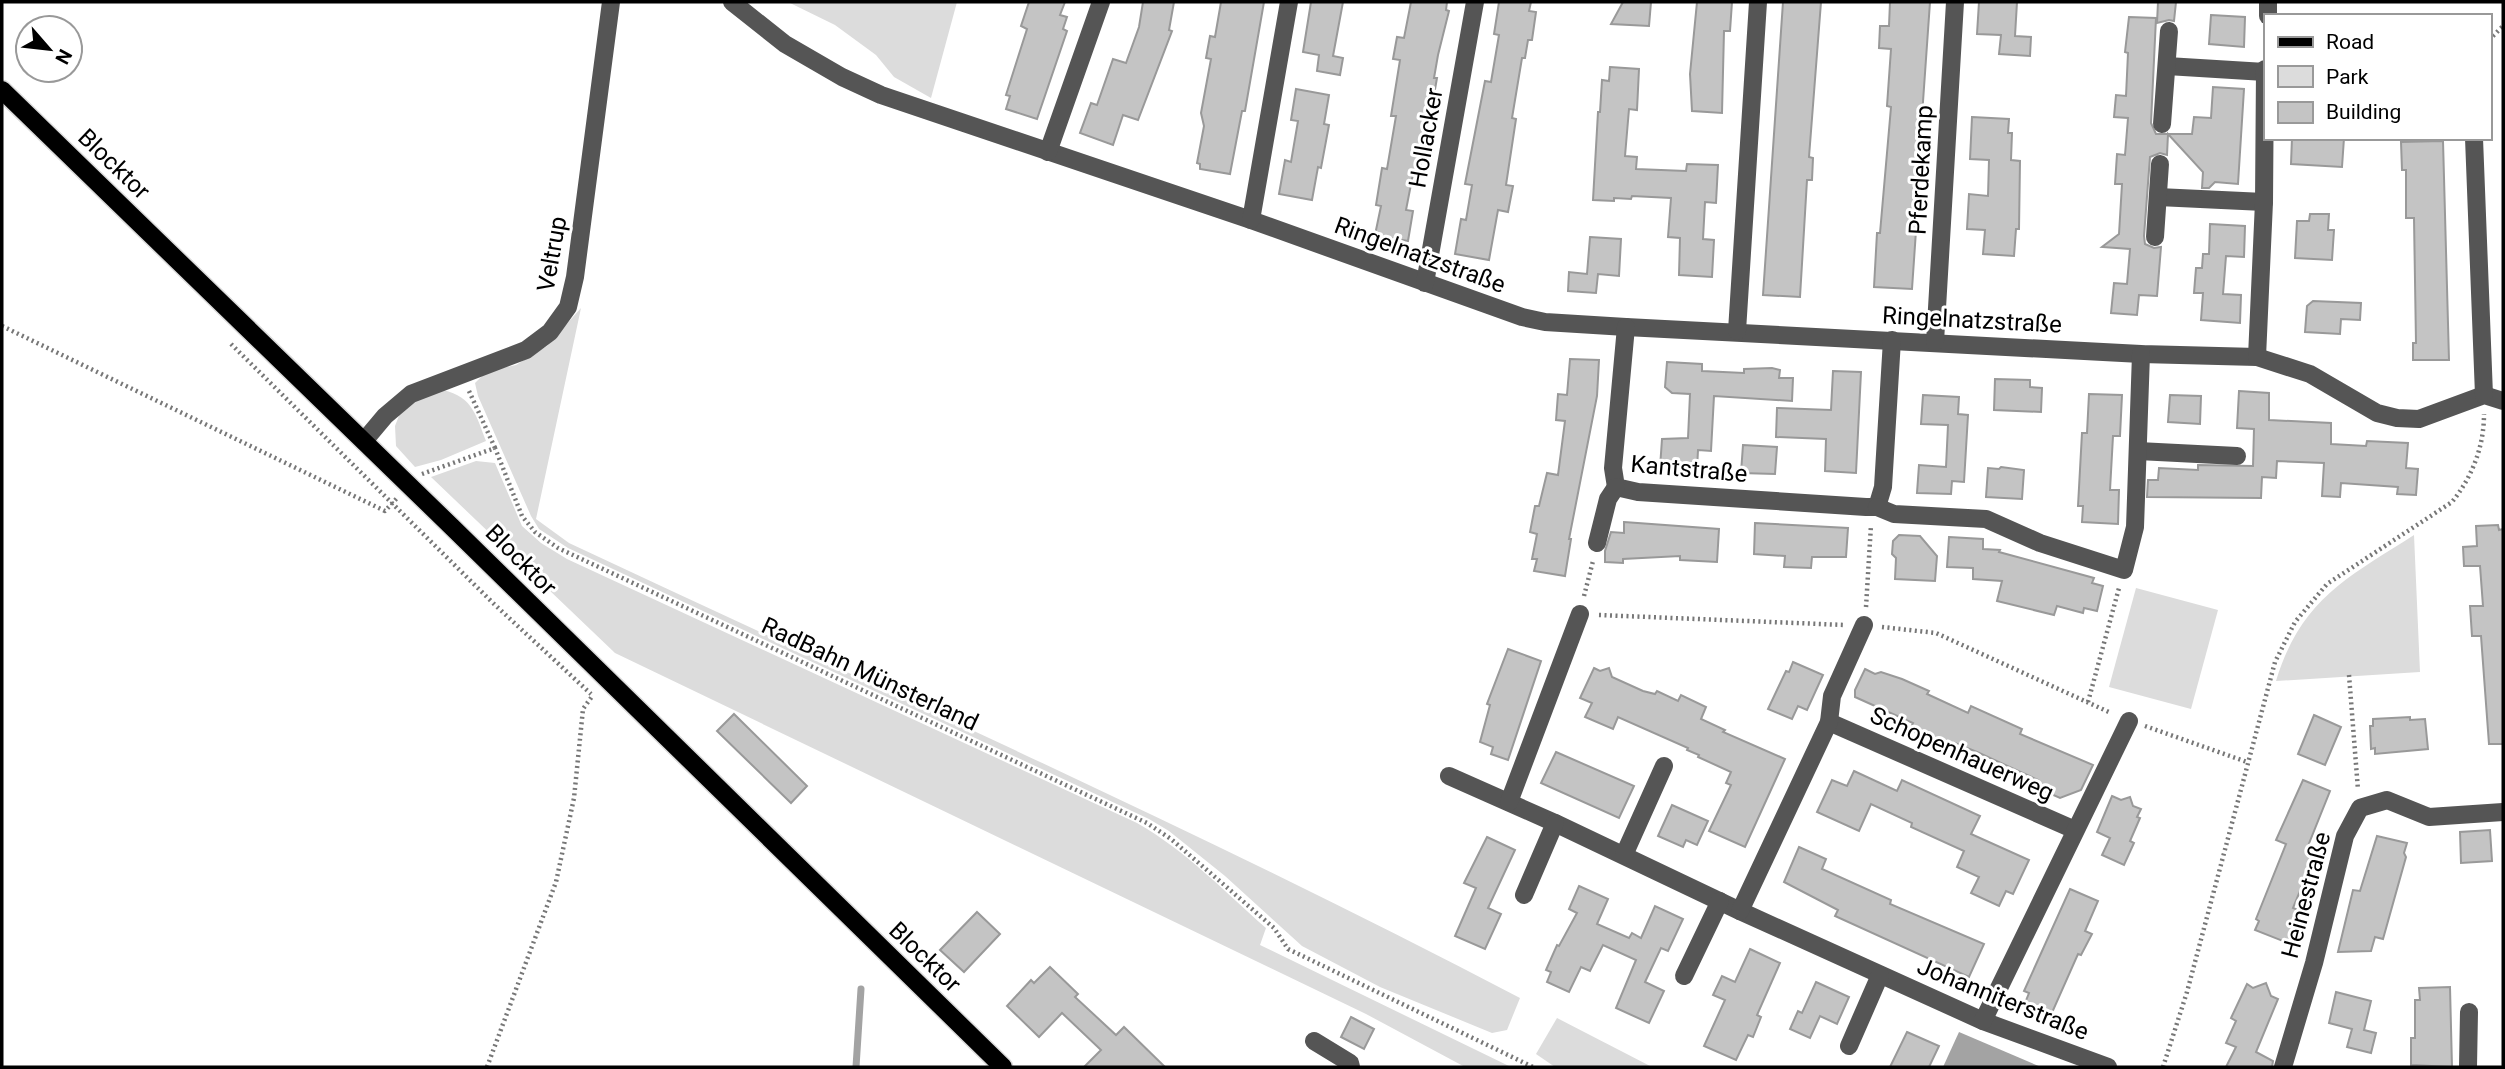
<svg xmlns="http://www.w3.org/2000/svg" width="2505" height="1069" font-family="Roboto,sans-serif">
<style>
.green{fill:#dcdcdc}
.water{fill:#a3a3a3}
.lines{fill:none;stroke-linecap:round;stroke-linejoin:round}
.stream{stroke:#a3a3a3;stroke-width:7}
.building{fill:#c4c4c4;stroke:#999;stroke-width:2}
.major-casing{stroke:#dbdbdb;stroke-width:21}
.path{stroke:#777;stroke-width:4.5;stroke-dasharray:2 3.5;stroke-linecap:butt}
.minor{stroke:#555;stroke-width:18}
.major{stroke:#000;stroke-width:18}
.labels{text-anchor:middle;stroke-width:6;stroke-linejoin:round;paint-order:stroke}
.street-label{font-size:24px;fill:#000;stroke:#fff}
</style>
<rect width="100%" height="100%" fill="#fff"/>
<g class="green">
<path d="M788 2H957L931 98 894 77 876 55 835 25Z"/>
<path d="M581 308 536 519 569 543C887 692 1209 835 1520 998L1507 1030 1492 1033 1380 987 1302 946 1225 876 1169 831 1149 819 568 548 539 529 531 516 478 396 475 383 487 371 516 365 547 346Z"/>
<path d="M437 389C471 394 475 412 486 441L441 460 415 467 396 446 395 426 402 408Z"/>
<path d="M476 461 495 463 522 526 541 543 567 559 1137 823C1185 850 1225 892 1266 928L1260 945 1511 1067H1465L1366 1014 615 653 431 477Z"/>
<path d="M2414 535 2420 672 2276 681C2301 599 2347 578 2414 535Z"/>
<path d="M2136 588 2218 610 2191 709 2109 687Z"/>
<path d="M1557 1018 1652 1067H1555L1536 1054Z"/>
</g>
<path class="water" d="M1959 1032 2041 1067H1943Z"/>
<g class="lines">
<path class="stream" d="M856 1067 861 989"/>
</g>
<g class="building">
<path d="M1029 2H1065L1060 15 1067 17 1063 29 1067 31 1037 119 1006 109 1010 96 1006 95 1027 29 1021 26Z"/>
<path d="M1143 2H1174L1169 30 1172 31 1138 120 1123 115 1113 145 1080 133 1091 103 1097 105 1113 59 1126 63 1139 27Z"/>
<path d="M1221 2H1264L1245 111H1242L1230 174 1200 169V164L1197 163 1204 126 1201 113 1211 59 1206 58 1210 36 1215 37Z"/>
<path d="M1311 2H1343L1333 56 1343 58 1340 75 1317 71 1319 55 1303 52Z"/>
<path d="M1411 2H1447L1446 10 1449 11 1438 55 1434 78H1437L1433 101 1430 100 1422 139 1424 140 1422 153 1426 158 1421 162 1418 175 1413 174 1406 210 1413 211 1408 241 1375 235 1381 206 1376 205 1382 168 1387 169 1396 116H1391L1400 60 1393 59 1397 37 1404 38Z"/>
<path d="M1499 2H1531L1529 11 1536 12 1532 40H1528L1525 58H1522L1512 118 1516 119 1506 185 1513 186 1508 212 1498 210 1489 260 1455 254 1461 219 1466 220 1472 185 1465 184 1485 81 1491 82 1499 35 1494 34Z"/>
<path d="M1623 2H1651L1649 26 1611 24Z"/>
<path d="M1697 2H1732L1730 31H1724L1722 113 1692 111 1690 74Z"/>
<path d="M1783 2H1821L1809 157 1813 158 1812 180H1807L1800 297 1763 295Z"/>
<path d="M1890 2H1930L1917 187H1919L1912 289 1874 287 1877 233H1880L1891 107 1887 106 1891 49 1879 48 1880 26H1889Z"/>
<path d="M1979 2H2017L2015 36 2031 37 2030 56 1999 54 2001 35 1977 34Z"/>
<path d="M2158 2H2176L2174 21 2169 20 2157 23Z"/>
<path d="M2211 15 2245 17 2244 47 2209 44Z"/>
<path d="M2129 17 2156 18 2151 123 2156 134H2192L2194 117 2211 118 2213 87 2244 89 2238 184 2215 182 2209 188H2202L2203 172 2168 134 2167 155 2160 153 2150 157 2144 236 2145 244 2154 248 2161 247 2157 296 2139 295 2137 315 2111 313 2114 283 2127 284 2130 249 2102 247 2119 234 2122 184H2115L2117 154 2125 155 2128 118 2114 117 2116 95 2126 96 2128 53 2125 52Z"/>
<path d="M1610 67 1639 69 1637 110 1629 109 1625 156 1637 157 1636 169 1686 171 1687 164 1718 165 1716 203 1705 202 1703 239 1714 240 1712 277 1679 275 1680 238 1668 237 1671 198 1632 196 1631 199 1614 198V201L1593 200 1598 112H1600L1602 80 1609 81Z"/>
<path d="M1296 89 1329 95 1324 124 1329 125 1321 168 1318 167 1312 200 1279 194 1285 160 1291 162 1298 121 1291 120Z"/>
<path d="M1972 117 2009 119 2008 133H2012L2011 160 2020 161 2019 229H2016L2014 256 1983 254 1985 230 1967 229 1969 194 1988 196 1989 160 1970 159Z"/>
<path d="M2292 138H2344L2342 167 2291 164Z"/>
<path d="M2443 141 2449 360H2413V343H2416L2414 218H2406V170H2402L2401 142Z"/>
<path d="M2310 214H2329L2328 230H2334L2332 260 2295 258 2297 221H2309Z"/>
<path d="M2210 224 2245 226 2244 257 2226 256 2223 294 2241 295 2240 323 2201 320 2203 293H2194L2196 268H2202L2203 254H2209Z"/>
<path d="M1590 237 1621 239 1619 276 1598 274 1596 293 1568 291 1569 272 1587 274Z"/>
<path d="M2313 301 2361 303 2360 320 2341 319 2340 334 2305 332 2307 306Z"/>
<path d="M1570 359 1599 360 1597 396 1569 539H1571L1565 576 1534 571 1537 559H1532L1537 534 1530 532 1535 506H1539L1547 473 1558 475 1565 421 1556 420 1558 394 1567 395Z"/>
<path d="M1667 362 1702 364V371L1744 373V369L1772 368 1780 370 1779 378H1793L1792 401 1714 396 1711 451 1698 450 1697 470 1660 468 1662 439 1688 438 1690 394 1672 393 1665 387Z"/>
<path d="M1833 371 1861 372 1856 473 1825 471 1826 439 1776 437 1777 408 1831 410Z"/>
<path d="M1995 379 2030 380V387L2042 388 2041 412 1994 410Z"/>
<path d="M2239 391 2269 393V420L2331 423V444L2366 446 2367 441 2408 443 2406 468 2418 469 2416 495 2397 494 2398 487 2341 483 2340 497 2322 496 2324 463 2277 461 2276 478 2262 477 2261 498 2147 497 2148 480H2158L2159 468 2198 470V465L2253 466 2254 429 2237 428Z"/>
<path d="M2089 394 2122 395 2120 436H2113L2110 490H2119L2118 524 2082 522 2083 506H2078L2082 433H2087Z"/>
<path d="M1923 395 1959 397 1958 414 1968 415 1964 482 1952 481 1951 494 1917 493 1919 465 1946 467 1948 425 1921 424Z"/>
<path d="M2170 395 2201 396 2200 424 2168 422Z"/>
<path d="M1743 445 1777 447 1775 474 1741 473Z"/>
<path d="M2001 467 2024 470 2022 499 1986 497 1988 468 1999 469Z"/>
<path d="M1624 522 1719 529 1717 562 1680 560V556L1623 559V563L1605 562V551L1611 532 1624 533Z"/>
<path d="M1755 523 1848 528 1846 557H1812L1811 568 1784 567 1785 556 1754 554Z"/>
<path d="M2498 525 2499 530 2503 529V744H2489L2481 636H2472L2470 606H2483L2480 566H2464L2463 547 2477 546 2476 526Z"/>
<path d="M1899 535 1920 536 1937 556 1935 581 1895 579 1896 558 1892 554 1893 541Z"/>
<path d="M1949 537 1983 539V549L2000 550 1999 552 2094 578 2092 583 2103 586 2097 611 2084 608 2083 613 2057 606 2054 615 1997 601 2002 581 1973 579V568L1947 567Z"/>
<path d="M1508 649 1541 661 1508 760 1491 754 1493 747 1480 742 1490 705 1487 704Z"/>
<path d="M1793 662 1823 675 1807 710 1798 706 1792 719 1768 709 1786 671 1789 672Z"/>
<path d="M1594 668 1600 671 1609 668 1612 677 1643 691 1655 694 1657 691 1678 701 1681 695 1706 707 1701 719 1725 730 1723 732 1785 759 1745 847 1709 831 1731 785 1726 783 1731 772 1698 757 1699 755 1687 750 1688 748 1618 717 1613 729 1585 717 1592 703 1580 698Z"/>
<path d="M1865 669 1875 674 1881 672 1902 679 1929 691 1927 694 1968 713 1971 706 2022 729 2020 734 2093 765 2081 790 2060 798 2035 787 2038 780 1977 752 1955 743 1953 749 1910 730 1913 723 1855 697V690Z"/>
<path d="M734 714 807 786 791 803 717 731Z"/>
<path d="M2314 715 2341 727 2325 765 2298 754Z"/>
<path d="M2410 717V720L2425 719 2428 749 2375 754V748L2371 749 2370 726H2373V719Z"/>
<path d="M1556 752 1634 786 1619 818 1541 783Z"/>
<path d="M1854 771 1897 791 1902 780 1980 816 1971 834 2029 860 2013 894 2006 891 1999 906 1971 893 1979 877 1957 867 1964 851 1911 827 1912 823 1871 804 1859 831 1817 812 1832 780 1847 786Z"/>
<path d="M2303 780 2330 791 2306 851 2315 855 2293 908 2301 911 2288 943 2255 930 2259 921 2256 919 2286 844 2276 840Z"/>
<path d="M2112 796 2121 800 2130 797 2133 806 2141 809 2137 817 2140 818 2130 841 2134 843 2124 865 2102 855 2110 838 2097 832Z"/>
<path d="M1672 805 1708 821 1697 845 1686 840 1683 847 1658 836Z"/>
<path d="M2490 830 2492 861 2461 863 2460 832Z"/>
<path d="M2377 836 2407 843 2404 853 2406 857 2383 939 2375 937 2371 951 2338 952 2353 890 2360 891Z"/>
<path d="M1487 837 1515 850 1488 908 1501 914 1485 949 1455 936 1476 888 1464 883Z"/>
<path d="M1799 847 1826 859 1822 869 1891 900 1890 904 1984 944 1969 977 1835 916 1838 910 1784 882Z"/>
<path d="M1579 886 1608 899 1597 924 1629 938 1632 933 1641 938 1655 906 1683 919 1668 951 1661 948 1645 982 1664 991 1649 1023 1616 1008 1636 960 1603 945 1590 971 1581 967 1569 992 1547 982 1551 972 1546 970 1557 945 1559 946 1577 913 1569 909Z"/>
<path d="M2070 889 2098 901 2085 931 2092 934 2081 955 2078 954 2051 1015 2025 1003 2029 993 2024 991Z"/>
<path d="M977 912 1000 934 964 972 940 950Z"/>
<path d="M1750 949 1780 963 1757 1015 1761 1017 1753 1037 1748 1035 1736 1060 1704 1046 1725 1000 1713 995 1722 976 1735 982Z"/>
<path d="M1050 967 1078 994 1075 997 1116 1035 1124 1027 1165 1067H1084L1101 1050 1062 1013 1039 1037 1007 1006 1031 980 1034 983Z"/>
<path d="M1816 982 1849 997 1837 1024 1820 1016 1810 1038 1790 1029 1798 1011 1802 1013Z"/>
<path d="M2266 983 2271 996 2278 999 2256 1052 2273 1061 2272 1067H2226L2236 1047 2226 1043 2236 1021 2231 1018 2247 984 2253 988Z"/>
<path d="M2450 987 2452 1067 2411 1065V1038H2415V1000H2420L2419 988Z"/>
<path d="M2336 992 2371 1001 2364 1030 2376 1033 2371 1053 2347 1047 2352 1029 2329 1023Z"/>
<path d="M1351 1017 1374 1029 1364 1049 1341 1037Z"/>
<path d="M1907 1032 1939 1046 1929 1067H1890Z"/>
</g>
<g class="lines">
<g class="major-casing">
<path id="major" d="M2 90 452 527 1003 1067"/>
</g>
<g class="path">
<path d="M2489 40 2503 26"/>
<path d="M2 326 385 511 398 497"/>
<path d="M231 344 494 604 591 694"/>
<path d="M469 391 495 448"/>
<path d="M422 474 495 448 522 516 535 532 558 548 1147 823 1171 839 1274 928 1288 949 1533 1067"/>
<path d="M1584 596 1593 561"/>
<path d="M1866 607 1871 525"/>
<path d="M1599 615 1845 625"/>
<path d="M1882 627 1936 633 2111 713"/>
<path d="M2349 675 2358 790"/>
<path d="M2088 702 2119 588"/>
<path d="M2145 726 2247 762"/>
<path d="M487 1067 556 882 574 798 583 709 593 695"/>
<path d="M2163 1067 2187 992 2275 662 2295 622 2327 584 2452 502C2472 477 2484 447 2484 414"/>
</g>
<g class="minor">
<path d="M732 2 785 44 842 77 881 95 1251 220 1522 317 1545 322 1626 327 2141 354 2257 357 2310 374 2377 413 2397 418 2419 419 2484 395 2503 401"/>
<path d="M2268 16V2"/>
<path d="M2167 66 2265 72"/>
<path d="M2162 124 2169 31"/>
<path d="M2474 138 2484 395"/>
<path d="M1048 152 1101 2"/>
<path d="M2158 197 2264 202"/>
<path d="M1251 220 1289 2"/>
<path d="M2155 237 2160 164"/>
<path d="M1425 283 1475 2"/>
<path d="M1626 327 1613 468 1616 487 1638 492 1866 507H1877L1883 487 1892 340"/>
<path d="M1737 331 1758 2"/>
<path d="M1935 342 1955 2"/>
<path d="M2257 357 2264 202 2265 69"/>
<path d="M364 441 385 416 411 394 526 350 550 332 568 307 575 277 611 2"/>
<path d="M2138 451 2237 456"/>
<path d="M1877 507 1894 514 1986 519 2040 543 2124 570 2135 527 2141 354"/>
<path d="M1597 543 1608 499 1616 487"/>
<path d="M1829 722 2075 830"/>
<path d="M1449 776 1555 823 1740 911 1983 1021 2108 1067"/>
<path d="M1509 802 1580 614"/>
<path d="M1624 855 1664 766"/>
<path d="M1524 895 1555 823"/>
<path d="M1740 911 1829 722 1832 696 1864 625"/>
<path d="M1684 976 1720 901"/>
<path d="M1983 1021 2129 721"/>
<path d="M1314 1041 1350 1063 1351 1067"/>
<path d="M1849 1046 1880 975"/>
<path d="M2283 1067 2314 963 2345 836 2360 808 2387 800 2429 817 2503 812"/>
<path d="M2468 1067 2469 1012"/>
</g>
<use href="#major" class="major"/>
</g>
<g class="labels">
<g class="street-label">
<text transform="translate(1426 138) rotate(-80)" y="8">Hollacker</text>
<text transform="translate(114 164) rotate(44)" y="8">Blocktor</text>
<text transform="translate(1921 170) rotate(-87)" y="8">Pferdekamp</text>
<text transform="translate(552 254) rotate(-80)" y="8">Veltrup</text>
<text transform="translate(1420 255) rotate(20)" y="8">Ringelnatzstraße</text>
<text transform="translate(1972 320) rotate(3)" y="8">Ringelnatzstraße</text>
<text transform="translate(1689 469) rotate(5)" y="8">Kantstraße</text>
<text transform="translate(521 560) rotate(45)" y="8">Blocktor</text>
<text transform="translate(870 674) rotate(25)" y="8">RadBahn Münsterland</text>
<text transform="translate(1962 754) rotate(24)" y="8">Schopenhauerweg</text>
<text transform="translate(2306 895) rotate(-75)" y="8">Heinestraße</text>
<text transform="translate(925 957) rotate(44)" y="8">Blocktor</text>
<text transform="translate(2003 999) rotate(22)" y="8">Johanniterstraße</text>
</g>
</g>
<rect width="2505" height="1069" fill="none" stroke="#000000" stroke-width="7"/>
<rect x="2264" y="14" width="228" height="126" fill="#ffffff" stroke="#999999" stroke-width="2"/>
<rect x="2278" y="37" width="35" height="10" fill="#000000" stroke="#999999" stroke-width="2"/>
<text x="2326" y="49" font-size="21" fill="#000000">Road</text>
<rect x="2278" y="66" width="35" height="21" fill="#dcdcdc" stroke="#999999" stroke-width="2"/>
<text x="2326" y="84" font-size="21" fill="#000000">Park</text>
<rect x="2278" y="102" width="35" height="21" fill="#c4c4c4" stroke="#999999" stroke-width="2"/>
<text x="2326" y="119" font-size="21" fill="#000000">Building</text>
<g transform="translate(49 49) rotate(118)"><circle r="33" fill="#ffffff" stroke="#999999" stroke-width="2"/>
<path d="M0-5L12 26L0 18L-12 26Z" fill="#000000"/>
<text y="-10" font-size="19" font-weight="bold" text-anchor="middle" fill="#000000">N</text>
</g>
</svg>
